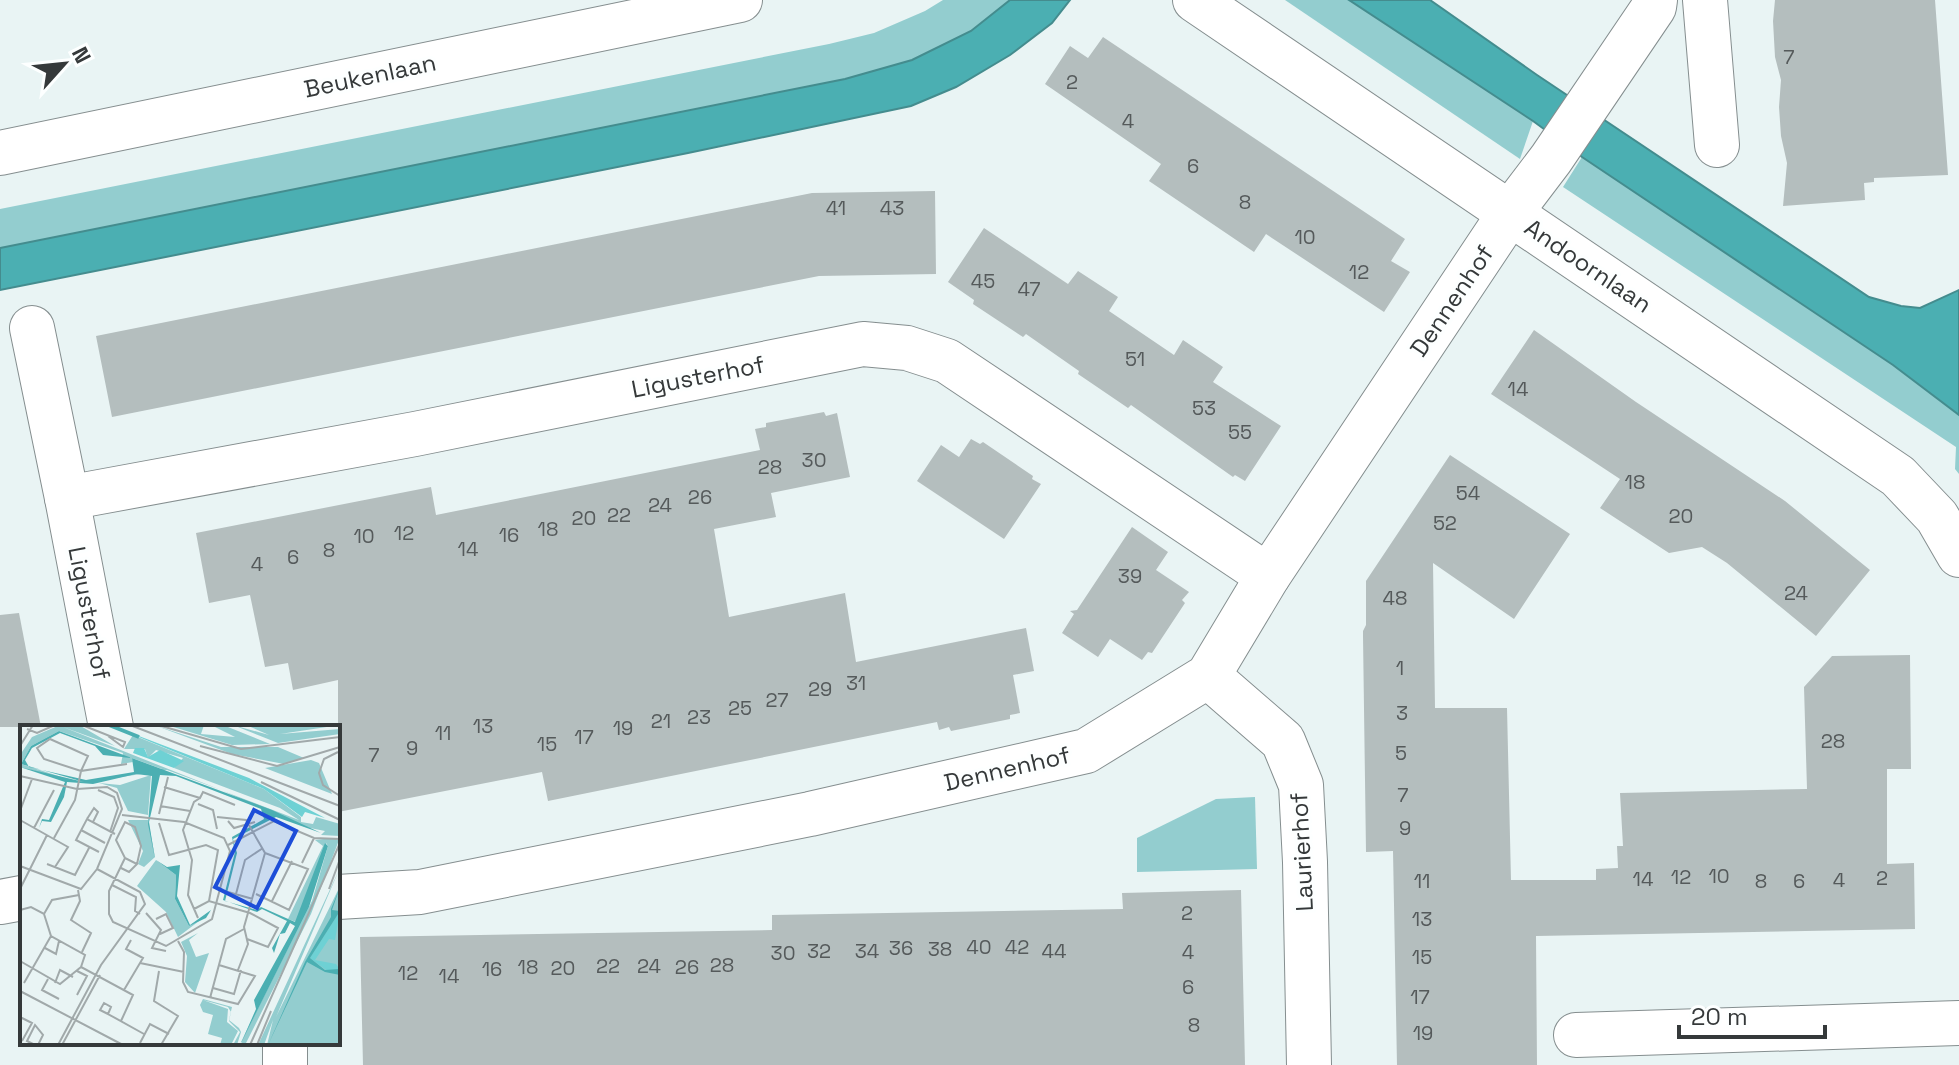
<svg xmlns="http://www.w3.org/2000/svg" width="1959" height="1065" font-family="'Space Grotesk',sans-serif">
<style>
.green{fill:#93cdcf}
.water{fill:#4bafb2;stroke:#448c8e;stroke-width:2}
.building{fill:#b4bebe}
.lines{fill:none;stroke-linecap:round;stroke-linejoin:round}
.street-casing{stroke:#858e8f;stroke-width:46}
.street{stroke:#fff;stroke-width:44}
.labels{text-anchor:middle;stroke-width:7;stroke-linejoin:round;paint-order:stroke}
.number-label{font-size:20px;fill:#555a5b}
.street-label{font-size:24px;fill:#35393a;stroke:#fdffff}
.inset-river{fill:none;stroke:#4bafb2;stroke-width:4}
.inset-road{fill:none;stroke:#a1a9aa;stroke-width:2}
.view{fill:#1d4ed8;fill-opacity:0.15;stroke:#1d4ed8;stroke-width:4}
.inset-edge{fill:none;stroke:#35393a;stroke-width:4}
</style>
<rect width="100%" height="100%" fill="#e9f4f4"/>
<g class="green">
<path d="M943 0H1010L971 31 912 60 845 79 0 248V209L829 44 874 33 925 11Z"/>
<path d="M1285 0H1349L1533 121 1520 159Z"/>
<path d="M1582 157 1893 365 1959 415V474L1955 469 1956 447 1563 187Z"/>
<path d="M1255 797 1257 869 1137 872V838L1216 799Z"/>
</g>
<g class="water">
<path d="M1010 0H1070L1052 23 1010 55 956 87 911 106 688 153 0 290V248L845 79 912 60 971 31Z"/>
<path d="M1349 0H1430L1537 75 1869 297 1901 306 1920 308 1959 290V415L1893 365 1582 157 1533 121Z"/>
</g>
<g class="building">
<path d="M1775 0H1935L1948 175 1874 178V182L1864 183 1865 200 1783 206 1787 163 1781 136 1779 107 1781 80 1775 57 1773 21Z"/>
<path d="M1103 37 1405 239 1391 261 1410 272 1384 312 1266 234 1254 252 1149 181 1161 164 1045 84 1070 46 1088 58Z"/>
<path d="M935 191 936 274 819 276 112 417 96 336 812 193Z"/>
<path d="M984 228 1068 284 1078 271 1118 297 1109 311 1174 355 1183 340 1223 367 1213 382 1281 426 1245 481 1235 475 1233 477 1131 405 1128 408 1078 374 1079 371 1026 334 1023 337 973 304 974 300 948 282Z"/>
<path d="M1534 330 1636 402 1785 501 1870 570 1816 636 1727 563 1702 547 1669 553 1600 508 1620 479 1491 394Z"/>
<path d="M824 412 826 416 837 413 850 477 771 493 776 517 714 529 729 617 845 593 856 662 1026 628 1034 671 1013 675 1020 713 1010 715V719L951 731 949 727 939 730 937 722 548 801 542 772 338 812V680L293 690 288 663 265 667 250 595 209 603 196 533 431 487 436 515 491 504 760 450 755 429 766 427V423Z"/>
<path d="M971 439 980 444 983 442 1033 476 1032 479 1041 484 1004 539 917 481 941 445 959 457Z"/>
<path d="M1450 455 1570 534 1514 619 1433 563 1435 708H1507L1511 880H1596V869L1618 868 1617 846H1623L1620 793 1807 789 1804 687 1832 656 1910 655 1911 769H1887V864L1914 863 1915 929 1536 936 1537 1065H1397L1393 851 1366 852 1363 636V631L1366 625V581Z"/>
<path d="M1132 527 1168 552 1156 570 1189 592 1182 600 1185 603 1152 653 1148 652 1142 660 1110 639 1098 657 1062 633 1074 614 1070 611 1077 610Z"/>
<path d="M19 613 41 727H0V615Z"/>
<path d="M1241 890 1245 1065H363L360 937 772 930V915L1123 909 1122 893Z"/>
</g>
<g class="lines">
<g class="street-casing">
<g id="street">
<path d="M1195 0 1898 476 1937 517 1959 555"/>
<path d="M1705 0 1717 145"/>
<path d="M0 153 740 0"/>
<path d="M32 328 67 498 111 727"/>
<path d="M67 498 415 434 863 344 907 348 947 361 1268 576"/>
<path d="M1208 676 1283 741 1301 785 1305 862 1309 1065"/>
<path d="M338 897 420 892 810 814 1086 751 1208 676 1268 576 1510 213 1551 159 1654 7 1655 0"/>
<path d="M0 902 22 898"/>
<path d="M1576 1035 1959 1023"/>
<path d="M285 1043V1065"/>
</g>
</g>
<use href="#street" class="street"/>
</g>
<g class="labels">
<g class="number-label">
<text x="1789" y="64">7</text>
<text x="1072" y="89">2</text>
<text x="1128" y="128">4</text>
<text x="1193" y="173">6</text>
<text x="1245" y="209">8</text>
<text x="836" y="215">41</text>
<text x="892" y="215">43</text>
<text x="1305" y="244">10</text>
<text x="1359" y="279">12</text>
<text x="983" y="288">45</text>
<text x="1029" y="296">47</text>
<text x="1135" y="366">51</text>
<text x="1518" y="396">14</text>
<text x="1204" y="415">53</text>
<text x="1240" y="439">55</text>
<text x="814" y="467">30</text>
<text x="770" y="474">28</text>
<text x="1635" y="489">18</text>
<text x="1468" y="500">54</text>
<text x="700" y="504">26</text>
<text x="660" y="512">24</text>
<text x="619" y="522">22</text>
<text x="1681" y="523">20</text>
<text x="584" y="525">20</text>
<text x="1445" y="530">52</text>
<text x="548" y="536">18</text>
<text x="404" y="540">12</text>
<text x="509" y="542">16</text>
<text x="364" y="543">10</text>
<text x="468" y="556">14</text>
<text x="329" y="557">8</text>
<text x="293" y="564">6</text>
<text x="257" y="571">4</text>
<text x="1130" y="583">39</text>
<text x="1796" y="600">24</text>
<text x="1395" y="605">48</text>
<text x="1400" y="675">1</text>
<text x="856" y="690">31</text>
<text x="820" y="696">29</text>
<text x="777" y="707">27</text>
<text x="740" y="715">25</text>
<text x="1402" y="720">3</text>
<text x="699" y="724">23</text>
<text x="661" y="728">21</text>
<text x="483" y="733">13</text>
<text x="623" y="735">19</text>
<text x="443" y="740">11</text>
<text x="584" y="744">17</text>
<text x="1833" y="748">28</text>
<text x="547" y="751">15</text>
<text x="412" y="755">9</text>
<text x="1401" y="760">5</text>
<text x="374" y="762">7</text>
<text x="1403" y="802">7</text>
<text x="1405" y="835">9</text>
<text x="1719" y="883">10</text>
<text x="1681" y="884">12</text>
<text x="1882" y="885">2</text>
<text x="1643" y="886">14</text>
<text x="1839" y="887">4</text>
<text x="1422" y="888">11</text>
<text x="1761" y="888">8</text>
<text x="1799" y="888">6</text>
<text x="1187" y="920">2</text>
<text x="1422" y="926">13</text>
<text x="979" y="954">40</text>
<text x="1017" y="954">42</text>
<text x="901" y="955">36</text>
<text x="940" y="956">38</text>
<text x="819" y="958">32</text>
<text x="867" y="958">34</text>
<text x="1054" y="958">44</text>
<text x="1188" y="959">4</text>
<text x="783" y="960">30</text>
<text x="1422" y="964">15</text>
<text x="722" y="972">28</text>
<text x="608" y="973">22</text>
<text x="649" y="973">24</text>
<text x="528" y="974">18</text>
<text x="687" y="974">26</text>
<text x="563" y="975">20</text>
<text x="492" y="976">16</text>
<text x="408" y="980">12</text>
<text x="449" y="983">14</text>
<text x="1188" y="994">6</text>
<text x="1420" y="1004">17</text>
<text x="1194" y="1032">8</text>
<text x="1423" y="1040">19</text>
</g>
<g class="street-label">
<text transform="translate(370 76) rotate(-12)" y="8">Beukenlaan</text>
<text transform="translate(1588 266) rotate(34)" y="8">Andoornlaan</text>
<text transform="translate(1452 301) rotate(-56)" y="8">Dennenhof</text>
<text transform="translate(698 377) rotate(-11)" y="8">Ligusterhof</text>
<text transform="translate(89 613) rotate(79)" y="8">Ligusterhof</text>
<text transform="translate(1007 769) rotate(-13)" y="8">Dennenhof</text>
<text transform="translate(1302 852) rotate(-93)" y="8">Laurierhof</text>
</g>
</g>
<g transform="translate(20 725)">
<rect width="320" height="320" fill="#e9f4f4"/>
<path d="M40 0H59L95 21 43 2 201 65 147 45 69 57H60L142 44 112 33 113 37 101 39 103 28 39 6 11 21 1 39 57 57 0 42V30L12 12ZM134 0 201 22H258L284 33 264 39 212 29ZM147 0H184L181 9 215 12 191 0H203L250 19 212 20ZM213 0 249 10 226 0H320L260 9 320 4V9L258 18ZM113 10 244 64 281 92V97L293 99 296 92 320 99V111L301 110 305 106 285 102 203 66 279 95 260 83 154 43 163 33 136 25 128 33 125 24H104ZM291 35 299 38 312 69 245 43ZM131 50 128 90 108 86 97 63 79 58 100 60ZM108 95H128L135 132 124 142 118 139 123 126ZM312 113 319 115 291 189 225 320 221 317 292 176 308 121 306 118 276 197 268 194 303 121 295 115ZM136 135 156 150 155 174 169 201 191 187 158 212 146 187 117 161ZM319 145 256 292 320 161V320H247L253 295 244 320H238ZM178 208 169 215 176 232 189 228 175 268 165 257 167 231 161 217ZM183 274 212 282 209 295 219 303 221 307 217 320H213L220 307 209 296 211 287 208 282 183 275 208 284 207 297 218 306 211 320H200L202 313 188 309 193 290 183 287 180 280Z" fill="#93cdcf"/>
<path d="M90 0 229 53 305 93 285 87 282 92 244 64ZM124 23 128 32 140 25 164 36 154 43 113 28 115 23ZM320 186 315 215 309 214 295 235 316 239 320 245H306L290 233Z" fill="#6ed1d4"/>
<path d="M39 6 252 85 301 108 256 92 213 114 217 128 205 176 237 185 241 182 275 197 305 118 308 121 289 182 221 318 236 284 234 275 275 201 270 198 265 208 260 209 254 228 252 223 267 196 242 184 237 187 203 175 215 127 212 112 244 94 241 84 156 51 140 50 129 97 135 134 128 99 132 51 116 49 73 59 47 57 44 72 31 97 22 96 19 103 22 94 29 95 45 57 0 42 64 57 1 39 11 21ZM40 8 75 21 83 30 112 33 114 47 66 55 9 42 5 35 12 23ZM136 135 147 142 160 140 157 171 170 200 191 185 186 193 169 201 155 174 156 150ZM320 162 312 185 320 186 290 233 305 245 319 244 320 250 305 247 287 237 248 320 285 237 311 192V184Z" fill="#4bafb2" fill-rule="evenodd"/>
<path class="inset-river" d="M89 0 119 12"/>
<path class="inset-road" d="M62 0 105 17 103 22 88 11M110 0 320 81M138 0 221 24 320 12M7 4 17 8 35 0M30 14 68 31 61 46 24 34 17 23ZM0 21 13 0M180 21 257 41 320 22M318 27 304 34 299 48 303 60 320 71M0 51 57 64 87 62 97 68 102 84 77 144 61 164 0 141M241 57 320 95M144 62 180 73 183 67 215 80M78 65 94 72 98 83 90 107M178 79 193 85 197 104M140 81 170 86M0 86 12 54M139 89 148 52M102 90 164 97 204 113 210 126 192 194 146 221 93 197 89 189V166L105 133 96 115 105 97 115 102 121 121 117 139M197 92 226 95 245 128 224 202 228 219 218 245M67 94 74 83 78 87 73 97M0 95 48 122 35 142M208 96 214 103 235 97M139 98 149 130 186 120 198 125 189 176M14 103 34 65M61 105 85 118M34 113 55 75 61 46 107 39M208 120 254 96 294 113 320 114M79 127 56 115 67 94 95 109M282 138 294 113M27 139 55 150 69 123M101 143 109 147 117 139 105 133M92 160 116 172 115 186 120 189M0 164 27 110M309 164 320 134M58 165 60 176 51 195 71 208 62 227M208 167 233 174M216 169 225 135 243 123M236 169 269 185 288 144 245 128M252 176 272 136M174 184 189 176 230 188 258 203 248 222 227 214M0 185 11 182 24 189 32 175 59 170M126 188 141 205 132 223 146 226M24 189 31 211 65 230 61 242 113 270 101 296M178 193 168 170 172 135 163 105 174 77 180 73M136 194 146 189 153 203 140 209M158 216 164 227 163 257 168 267 218 279 235 251 199 240M25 223 36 229 39 216M0 236 40 259 61 242M120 238 164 247M139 246 134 276 158 291 141 320M28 254 22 265 39 274M4 258 31 211M35 258 40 245 53 252M193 263 214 269 221 245M104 265 123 233 106 224 111 215M0 266 103 320M57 270 67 251 57 246M190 273 206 214 224 204M88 289 80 285 84 278 91 282 88 289 124 309M0 292 12 298 2 316M120 318 130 299 149 309M15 320 7 316 15 300 23 310 18 320M38 320 81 240 125 179 120 167 77 144M42 320 80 250M230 320 320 118M237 320 251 286"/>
<path class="view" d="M234 85 276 106 237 183 195 162Z"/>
<rect width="320" height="320" class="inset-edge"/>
</g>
<g transform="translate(64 64) rotate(63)" stroke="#fdffff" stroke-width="6" paint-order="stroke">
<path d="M0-6L14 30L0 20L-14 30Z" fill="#35393a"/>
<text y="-12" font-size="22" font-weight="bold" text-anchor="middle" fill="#35393a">N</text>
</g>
<path d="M1679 1025v12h146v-12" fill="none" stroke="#35393a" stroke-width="4"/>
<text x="1691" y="1025" font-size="24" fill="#35393a" stroke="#fdffff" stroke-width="6" paint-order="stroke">20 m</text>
</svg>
